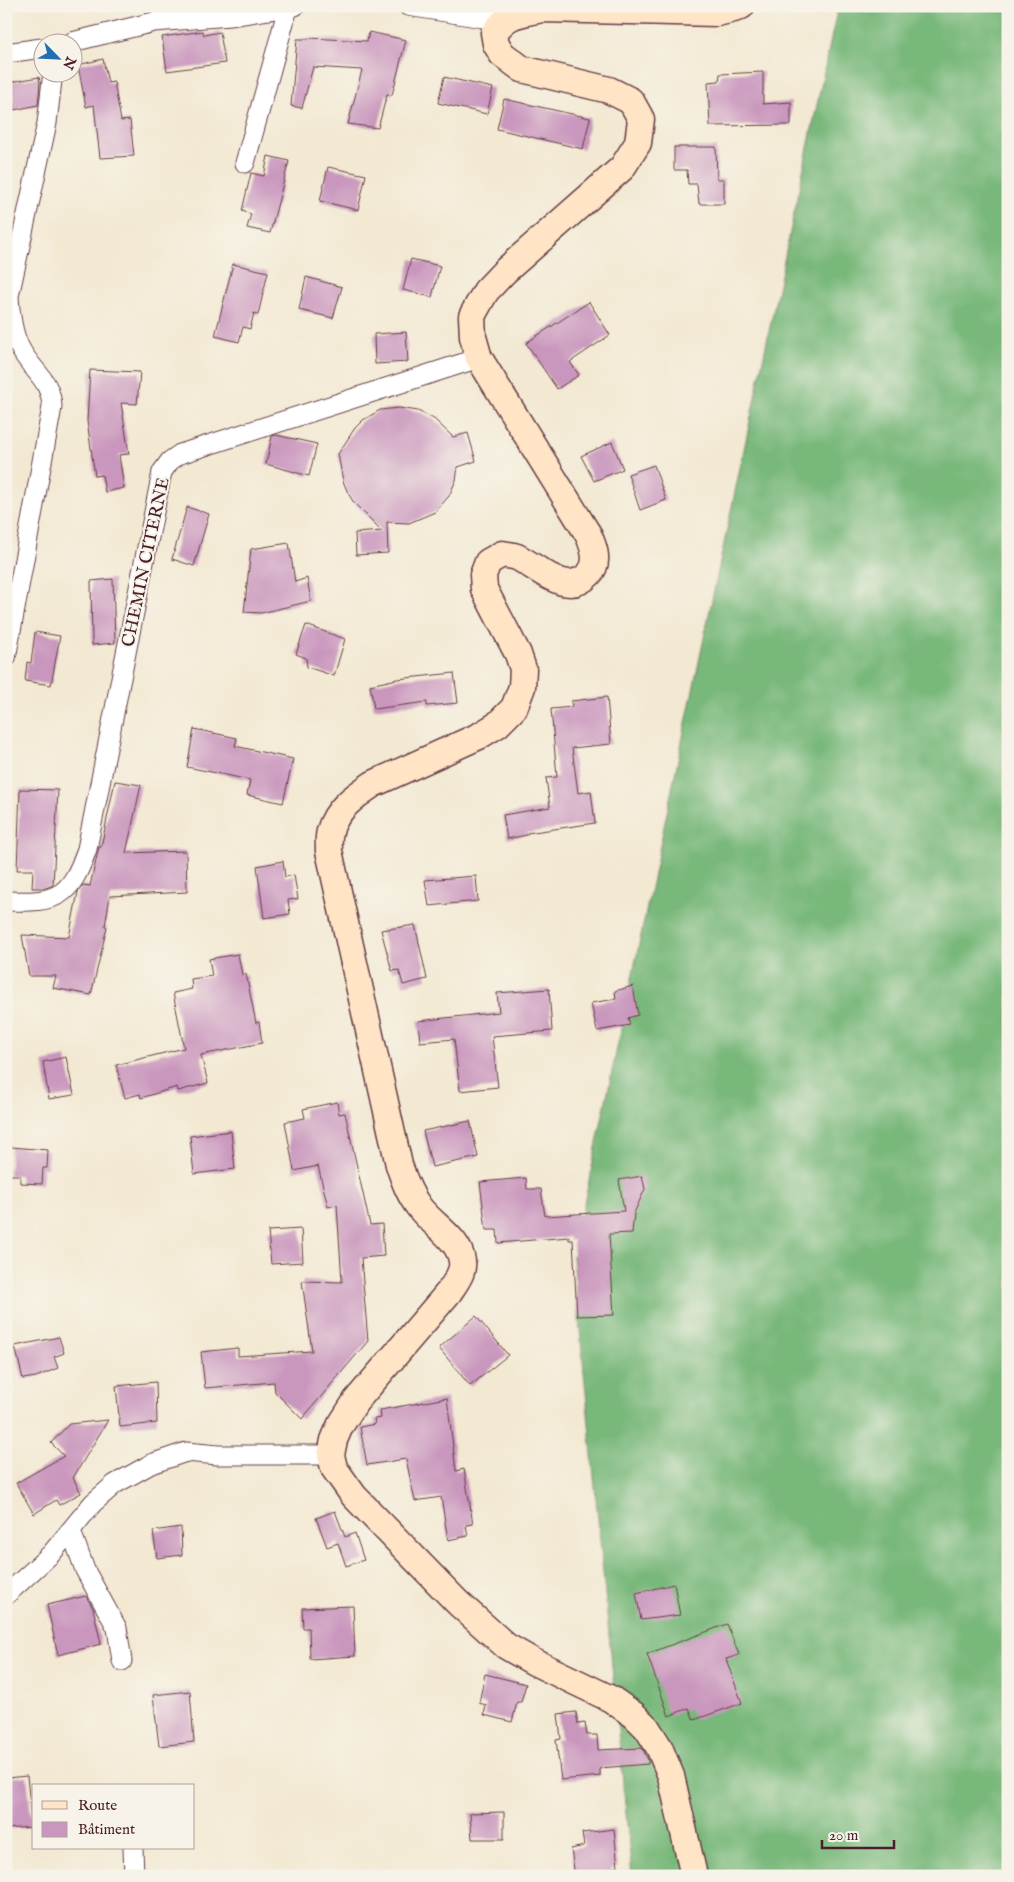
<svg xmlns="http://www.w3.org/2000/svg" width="1014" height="1882" font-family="'IM FELL English',serif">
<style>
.forest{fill:#78b87a;stroke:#616c52}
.building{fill:#c996bd}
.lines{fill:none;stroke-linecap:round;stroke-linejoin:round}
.minor-casing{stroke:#633d44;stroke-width:21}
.secondary-casing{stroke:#633d44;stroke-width:29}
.minor{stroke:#fff;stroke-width:19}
.secondary{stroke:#ffe4c6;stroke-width:26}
.labels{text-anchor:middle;stroke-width:4;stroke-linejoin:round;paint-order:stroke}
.street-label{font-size:18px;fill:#4a1f2b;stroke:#f7f3e8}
</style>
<rect width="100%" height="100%" fill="#f7f3e8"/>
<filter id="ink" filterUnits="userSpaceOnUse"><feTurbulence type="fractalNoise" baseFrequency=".02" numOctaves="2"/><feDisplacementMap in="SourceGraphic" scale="10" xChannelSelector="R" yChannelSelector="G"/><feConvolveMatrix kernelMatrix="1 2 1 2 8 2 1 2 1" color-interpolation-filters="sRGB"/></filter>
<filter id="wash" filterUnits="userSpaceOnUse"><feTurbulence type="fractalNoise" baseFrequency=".0096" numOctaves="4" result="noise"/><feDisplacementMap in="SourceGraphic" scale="20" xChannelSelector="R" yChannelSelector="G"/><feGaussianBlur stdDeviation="1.12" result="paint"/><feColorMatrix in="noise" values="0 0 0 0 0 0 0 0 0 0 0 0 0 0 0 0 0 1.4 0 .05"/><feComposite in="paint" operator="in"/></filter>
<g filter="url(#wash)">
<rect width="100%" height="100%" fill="#f3e9d3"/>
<path class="forest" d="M838 6H1008V1876H632L573 1256Z"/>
<g id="blocks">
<g class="building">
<path d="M203 31 204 35 220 32 225 63 167 71 162 37Z"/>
<path d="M369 32 406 40 392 95 387 94 378 128 348 124 362 70 313 67 302 108 291 106 297 39H309L310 38 367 41Z"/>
<path d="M103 59 108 83 114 82 121 121 130 120 134 156 100 158 94 105 86 107 78 65Z"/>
<path d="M763 72V104L791 102V125L710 126 708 82 719 81 720 74Z"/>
<path d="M39 77 40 82 38 105 14 110 11 82Z"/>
<path d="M444 77 493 88 487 114 438 103Z"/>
<path d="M504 99 590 118 583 149 497 129Z"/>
<path d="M674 147H716L717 179H724V204H699L697 184H688L687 170H674Z"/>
<path d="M268 156 289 161 270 233 247 228 251 214 242 211 251 173 264 176Z"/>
<path d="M328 167 366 175 358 210 320 201Z"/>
<path d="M411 259 440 266 432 297 403 290Z"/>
<path d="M233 264 268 272 258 315 254 313 250 329 243 327 239 342 215 336Z"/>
<path d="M306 277 342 287 333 318 299 310Z"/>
<path d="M589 302 610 335 570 362 579 375 557 389 526 343Z"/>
<path d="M406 332 408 362 375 364 374 334Z"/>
<path d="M90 370 140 372 137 404 121 403 129 454 119 455 124 488 105 492 102 475 95 476 87 421Z"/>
<path d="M399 408 418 411 434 419 453 437 468 433 476 461 458 467 456 480 449 496 435 512 409 523 387 522 388 553 356 555 355 533 382 531 354 503 348 493 343 481 338 454 355 428 363 420 380 410Z"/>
<path d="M276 435 317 444 309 476 266 464 272 436Z"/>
<path d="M612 442 623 469 594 481 581 456Z"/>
<path d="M654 465 666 500 640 510 628 474Z"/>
<path d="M187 507 209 514 194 566 172 559Z"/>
<path d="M289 543 295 582 307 578 311 601 261 613 244 612 251 549Z"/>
<path d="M113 579 115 643 92 645 91 581Z"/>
<path d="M306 625 345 639 334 676 307 667 306 658 296 654Z"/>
<path d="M35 632 60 636 51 685 25 681 27 662 31 663Z"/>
<path d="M454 673 458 703 427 706V702L374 709 370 685 397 679Z"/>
<path d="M607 697 611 744 572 748 578 793 591 791 595 823 527 833V835L507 839 503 815 550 807 546 778 557 777 551 709 572 707 571 701Z"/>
<path d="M194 729 237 738 235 746 293 759 283 803 247 795 250 780 187 767Z"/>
<path d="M115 781 141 785 126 853 186 851 187 892 110 896 105 926 107 927 91 995 53 988 56 976H29L22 935 69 937 78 892 83 885 90 886 99 847H101Z"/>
<path d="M20 789 58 790 53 885 46 888H32L33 870H17Z"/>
<path d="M283 861 285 877 294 875 298 899 288 900 290 914 264 918 257 866Z"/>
<path d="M476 876 478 901 429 906 425 880Z"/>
<path d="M415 925 427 979 403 985 399 970 392 971 381 930Z"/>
<path d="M238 954 242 975 246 974 256 1023 259 1022 262 1043 201 1055 208 1083 178 1091 177 1087 141 1098 140 1094 125 1098 116 1065 184 1048 173 993 192 989 191 979 212 976 209 959Z"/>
<path d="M633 986 638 1015 628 1018 630 1025 597 1031 591 1003 616 999 615 991Z"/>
<path d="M549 989 552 1031 492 1036 498 1087 460 1091 454 1039 420 1042 418 1021 499 1012 497 993Z"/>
<path d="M66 1057 74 1095 49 1099 43 1062Z"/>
<path d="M337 1102 339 1114 345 1113 370 1225 382 1224 384 1256 361 1258 368 1341 302 1419 275 1392 274 1382 205 1388 201 1352 238 1348V1356L312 1351 302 1281 342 1282 337 1205 328 1207 318 1166 294 1171 285 1122 305 1118 303 1109Z"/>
<path d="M470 1121 478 1157 432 1167 423 1131Z"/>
<path d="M231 1131 235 1169 194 1174 190 1136Z"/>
<path d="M11 1147 48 1150 47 1168H43L42 1184 20 1183V1175H9Z"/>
<path d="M642 1176 645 1189 634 1213 632 1233 609 1234 614 1315 577 1316 573 1240H569V1237L498 1243 497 1230H486L480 1182 526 1178 527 1189H541L545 1216 624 1211 619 1180Z"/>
<path d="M301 1229 303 1262 271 1264 268 1231Z"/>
<path d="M476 1316 508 1355 470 1386 439 1348Z"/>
<path d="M59 1337 64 1353 54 1357 58 1368 36 1377 23 1379 15 1346Z"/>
<path d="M156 1382 157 1423 120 1427 116 1386Z"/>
<path d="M447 1398 456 1471 464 1469 473 1524 466 1525 468 1536 448 1540 441 1497 415 1501 406 1459 367 1465 360 1427 375 1424 374 1419 381 1418 380 1410Z"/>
<path d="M108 1420 73 1478 81 1493 59 1505 56 1500 34 1514 16 1483 64 1456 51 1443 69 1424Z"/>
<path d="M335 1511 345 1537 355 1533 364 1560 346 1566 338 1543 327 1547 316 1518Z"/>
<path d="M181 1527 182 1555 157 1558 153 1531Z"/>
<path d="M674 1584 680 1615 641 1620 636 1593Z"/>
<path d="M86 1596 93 1608 101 1644 58 1655 47 1605Z"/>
<path d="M353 1606 355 1656 310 1659 309 1628H303L302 1608Z"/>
<path d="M727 1624 739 1655 726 1659 742 1703 694 1720 689 1708 669 1716 647 1654Z"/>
<path d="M485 1674 526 1684 521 1702H517L512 1722 484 1715 486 1705 479 1703Z"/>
<path d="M190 1691 194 1742 159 1746 153 1695Z"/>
<path d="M576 1712 578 1724 585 1723 587 1735H597L598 1750 642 1748 648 1760V1764L600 1768V1776L561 1780 556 1740 561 1739 558 1714Z"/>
<path d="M27 1776 32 1827 6 1829V1778Z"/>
<path d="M504 1812V1839H472L470 1813Z"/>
<path d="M614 1829 618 1867 611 1868V1876H575L571 1849 584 1846 582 1833Z"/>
</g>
</g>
</g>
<g filter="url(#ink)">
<use href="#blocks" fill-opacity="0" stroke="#633d44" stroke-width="1"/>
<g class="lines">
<g class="minor-casing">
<g id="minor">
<path d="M408 6 502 21"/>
<path d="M72 42 154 22 230 16 295 6"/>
<path d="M6 53 42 48"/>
<path d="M245 163 288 8"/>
<path d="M6 658 52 407C51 378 30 370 19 346 12 331 10 313 9 296L47 123 53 72"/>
<path d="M6 901C57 903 70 898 87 849L162 472 170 461 180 454 479 358"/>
<path d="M71 1531 85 1570 117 1628 122 1661"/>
<path d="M6 1595 51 1554 93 1503 115 1484 151 1464 186 1452 218 1455H331"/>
<path d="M133 1848 134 1876"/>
</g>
</g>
<g class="secondary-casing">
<path id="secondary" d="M694 1876 671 1776 659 1747 647 1728 634 1715 611 1699 534 1662 506 1646 458 1603 354 1496 334 1468 331 1455 334 1440 340 1426 356 1401 449 1292C455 1283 464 1272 462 1261 459 1238 431 1224 419 1207 409 1194 404 1180 399 1165L329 851C329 845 328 837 330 831 336 809 355 796 373 784L479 736 497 725 514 708 522 687 523 669 518 654 484 589 483 575 488 562 502 554C507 555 512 555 517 557 538 567 567 598 589 574 600 563 594 547 588 534L479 358 473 337 472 316 486 291 505 271 622 168 638 143 641 119 631 101 609 90 522 69 502 54 496 44 494 33C508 13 519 14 542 9L717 13 734 9 741 6"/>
</g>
<use href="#minor" class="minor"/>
<use href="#secondary" class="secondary"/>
</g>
</g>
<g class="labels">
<g class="street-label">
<text transform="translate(145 562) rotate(-78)" y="6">CHEMIN CITERNE</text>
</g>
</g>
<rect width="1014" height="1882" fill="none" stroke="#f7f3e8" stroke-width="25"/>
<rect x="32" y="1784" width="162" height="65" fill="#f7f3e8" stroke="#b29e9c"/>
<rect x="42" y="1801" width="25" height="8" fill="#ffe4c6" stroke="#b29e9c"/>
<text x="78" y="1810" font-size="15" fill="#4a1f2b">Route</text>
<rect x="42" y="1822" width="25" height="15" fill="#c996bd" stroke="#b29e9c"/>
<text x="78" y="1834" font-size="15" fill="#4a1f2b">Bâtiment</text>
<g transform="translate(58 58) rotate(114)"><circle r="24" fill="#f7f3e8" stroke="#b29e9c"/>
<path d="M0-4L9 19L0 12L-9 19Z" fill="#1f6fb2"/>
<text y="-8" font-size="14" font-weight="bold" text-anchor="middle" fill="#4a1f2b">N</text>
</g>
<path d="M822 1840v8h72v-8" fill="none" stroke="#4a1f2b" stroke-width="2.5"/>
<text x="829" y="1840" font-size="15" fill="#4a1f2b" stroke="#f7f3e8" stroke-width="4" paint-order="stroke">20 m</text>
</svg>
